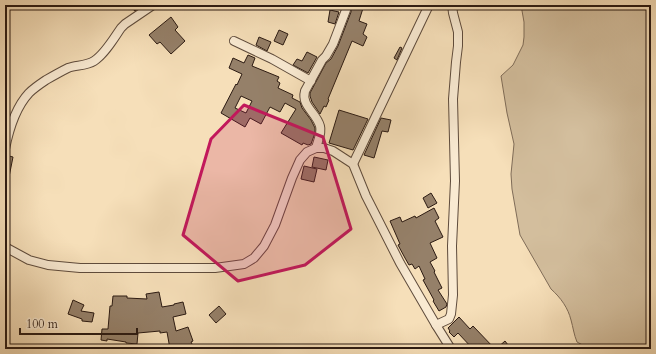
<svg xmlns="http://www.w3.org/2000/svg" width="656" height="354" font-family="Cardo,serif">
<style>
.green{fill:#d3be9d;stroke:#7f6c58}
.building{fill:#958069;stroke:#2b1a12;fill-rule:evenodd}
.lines{fill:none;stroke-linecap:round;stroke-linejoin:round}
.street-casing{stroke:#5e4b3c;stroke-width:10}
.street{stroke:#f9ead2;stroke-width:8}
.marked{fill:#c2185b;fill-opacity:0.2;stroke:#c2185b;stroke-width:3;stroke-linejoin:round}
</style>
<rect width="100%" height="100%" fill="#f6dfb9"/>
<filter id="stains"><feTurbulence type="fractalNoise" baseFrequency=".005" numOctaves="4"/><feColorMatrix values="0 0 0 0 .2 0 0 0 0 .09 0 0 0 0 .02 0 0 0 .5 -.17"/></filter>
<radialGradient id="worn" r=".72"><stop offset=".6" stop-color="#630" stop-opacity="0"/><stop offset="1" stop-color="#630" stop-opacity=".3"/></radialGradient>
<path class="green" d="M521 5H651V349H590L577 342C574 335 573 327 571 320 568 308 561 298 551 289L520 235 512 189 511 174 514 144 507 113 501 76 513 65 523 45 524 37V22Z"/>
<g class="building">
<path d="M128 5H143L135 11Z"/>
<path d="M348 5H364L359 21 367 24 363 34 367 37 363 46 352 41 328 99 329 100 326 107 324 106 320 114 312 102 310 96V93L326 63 331 59 338 46 351 12V9Z"/>
<path d="M330 10 339 12 335 24 328 22Z"/>
<path d="M171 17 178 27 175 30 185 41 171 54 160 42 157 44 149 35Z"/>
<path d="M279 30 288 34 283 45 274 41Z"/>
<path d="M259 37 271 42 267 51 256 45Z"/>
<path d="M400 47 402 48 397 60 394 58Z"/>
<path d="M307 52 317 57 308 73 293 65 297 59 302 61Z"/>
<path d="M248 55 255 58 252 66 279 77 277 81 280 83 278 88 293 95 292 98 300 102 302 108 311 120 315 128V133L311 144 308 145 303 143 302 145 281 133 296 109 285 103 280 112 270 107 261 124 250 118 245 127 221 113 236 84 237 85 242 74 229 68 233 58 244 63ZM241 96 252 101 246 113 235 108Z"/>
<path d="M339 110 368 119 353 150 329 143Z"/>
<path d="M381 118 391 120 388 132 382 131 374 158 364 155Z"/>
<path d="M5 155 13 157 8 182H5Z"/>
<path d="M314 157 328 160 326 170 312 167Z"/>
<path d="M304 166 317 169 314 182 301 179Z"/>
<path d="M431 193 437 203 428 208 423 198Z"/>
<path d="M434 208 439 218 435 221 443 237 430 243 437 258 430 262 435 271 434 272 442 288 438 290 447 304 446 307 439 311 433 301 434 300 423 280 425 279 419 266 415 269 412 264 409 265 405 258 398 245 400 244 390 221 400 217 402 222 415 216 416 218Z"/>
<path d="M159 292 162 307 174 305V304L183 302 186 314 173 317 176 331 188 327 193 341 191 342 193 346 184 349H170L167 332 160 333V331L138 333 137 344 126 343V342L107 339V341L101 340 102 329H108L110 306H112L113 296H127V298L147 299 146 294Z"/>
<path d="M73 300 84 305 81 311 94 313 92 322 82 321V319L68 314Z"/>
<path d="M219 306 226 314 216 323 209 315Z"/>
<path d="M459 317 470 329 473 326 495 349H473L458 333 454 337 449 332 450 331 448 328Z"/>
<path d="M505 341 511 349H496Z"/>
</g>
<g class="lines">
<g class="street-casing">
<g id="street">
<path d="M234 41 272 59 311 81"/>
<path d="M316 148C318 140 322 133 320 126 316 112 301 106 305 91L322 60 326 56 333 44 346 10"/>
<path d="M5 149C9 129 15 108 29 93 34 88 40 84 46 80 53 76 60 72 68 68 76 65 86 66 94 61 105 54 114 38 121 28L125 24 153 5"/>
<path d="M353 164 429 5"/>
<path d="M5 247 29 260 48 265 80 268H215L244 264 254 258 264 246 275 225 292 178 300 160 307 152 316 148H324L333 151 353 164 366 196 400 263 436 325 451 349"/>
<path d="M436 325 449 319 451 314 453 295 452 246 455 181 453 99 456 62 458 46V32L453 13 452 5"/>
</g>
</g>
<use href="#street" class="street"/>
</g>
<path class="marked" d="M244 105 323 137 351 229 305 265 238 281 183 235 211 139Z"/>
<rect width="656" height="354" fill="none" stroke="#f6dfb9" stroke-width="20"/>
<rect x="6" y="6" width="644" height="342" fill="none" stroke="#2b1a12" stroke-width="2"/>
<rect x="10" y="10" width="636" height="334" fill="none" stroke="#2b1a12"/>
<path d="M20 328v6h117v-6" fill="none" stroke="#2b1a12" stroke-width="2"/>
<text x="26" y="328" font-size="12" fill="#2b1a12" stroke="#f9ead2" stroke-width="3" paint-order="stroke">100 m</text>
<rect width="100%" height="100%" filter="url(#stains)"/>
<rect width="100%" height="100%" fill="url(#worn)"/>
</svg>
